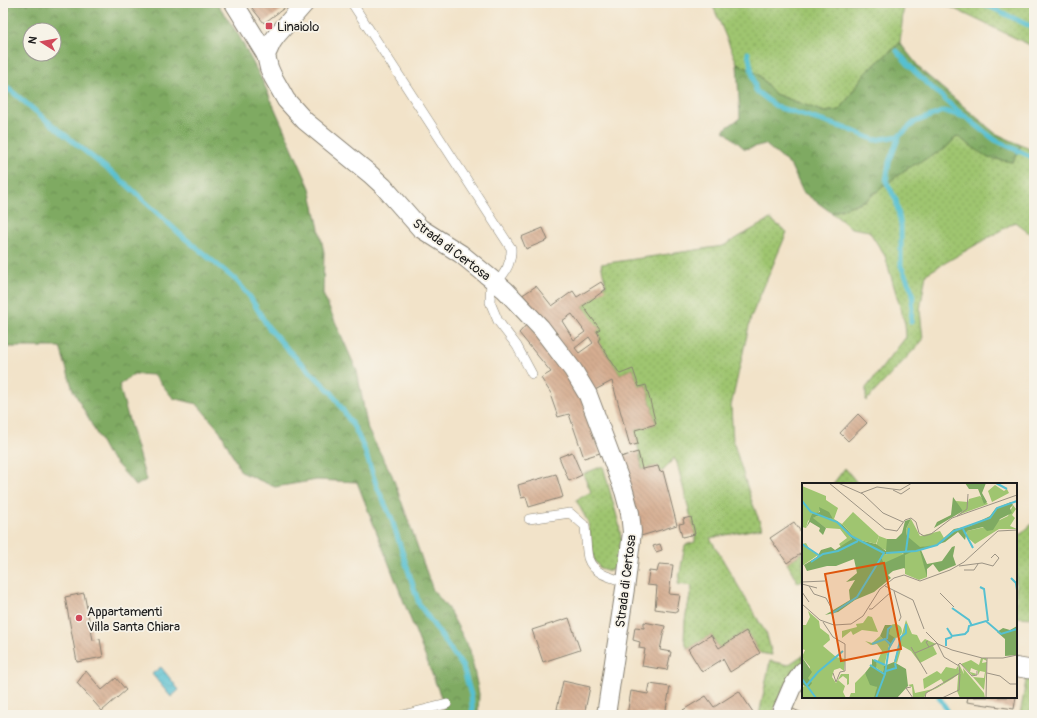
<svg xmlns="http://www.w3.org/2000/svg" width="1037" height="718" font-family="Pangolin,sans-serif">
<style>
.grass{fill:url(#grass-dots);stroke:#5e7046}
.forest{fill:url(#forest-crowns);stroke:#4e633f;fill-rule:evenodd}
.water{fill:url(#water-waves);stroke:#396e76}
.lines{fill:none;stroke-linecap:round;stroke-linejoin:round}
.stream{stroke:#56c0d1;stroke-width:5}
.building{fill:url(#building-back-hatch);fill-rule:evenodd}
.service-casing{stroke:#878072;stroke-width:10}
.minor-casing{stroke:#878072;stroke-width:20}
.service{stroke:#fff;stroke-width:9}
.minor{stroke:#fff;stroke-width:18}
.poi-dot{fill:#d1495b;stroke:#f7f3e8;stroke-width:1.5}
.labels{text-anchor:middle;stroke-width:3.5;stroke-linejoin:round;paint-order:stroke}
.poi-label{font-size:13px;fill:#1c1c1c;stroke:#f7f3e8;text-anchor:start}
.street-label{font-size:13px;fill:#1c1c1c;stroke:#f7f3e8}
.inset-river{fill:none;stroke:#56c0d1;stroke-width:2}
.inset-road{fill:none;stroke:#9c9384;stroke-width:1}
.view{fill:#de560d;fill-opacity:0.15;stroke:#de560d;stroke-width:2}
.inset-edge{fill:none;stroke:#1c1c1c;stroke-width:2}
</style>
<defs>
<pattern id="grass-dots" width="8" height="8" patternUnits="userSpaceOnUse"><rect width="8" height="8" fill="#9fc570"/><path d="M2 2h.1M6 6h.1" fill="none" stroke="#88a960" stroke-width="1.8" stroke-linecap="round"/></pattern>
<pattern id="forest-crowns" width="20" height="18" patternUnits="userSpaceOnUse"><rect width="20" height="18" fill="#7faa62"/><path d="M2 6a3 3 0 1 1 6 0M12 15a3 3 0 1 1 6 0" fill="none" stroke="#678a50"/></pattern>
<pattern id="water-waves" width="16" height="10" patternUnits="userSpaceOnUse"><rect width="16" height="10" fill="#56c0d1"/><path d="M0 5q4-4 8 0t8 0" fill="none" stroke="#4aa4b3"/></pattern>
<pattern id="building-back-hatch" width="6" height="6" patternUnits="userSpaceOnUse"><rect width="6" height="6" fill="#d5ad91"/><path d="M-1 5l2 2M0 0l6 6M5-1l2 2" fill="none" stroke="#b6947c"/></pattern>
</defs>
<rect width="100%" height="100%" fill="#f7f3e8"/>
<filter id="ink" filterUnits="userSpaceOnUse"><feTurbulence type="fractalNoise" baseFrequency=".025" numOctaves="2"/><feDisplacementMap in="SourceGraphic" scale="8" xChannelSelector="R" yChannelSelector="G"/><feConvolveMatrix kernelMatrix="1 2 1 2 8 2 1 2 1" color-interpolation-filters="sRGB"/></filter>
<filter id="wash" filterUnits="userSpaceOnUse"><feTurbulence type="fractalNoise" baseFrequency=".012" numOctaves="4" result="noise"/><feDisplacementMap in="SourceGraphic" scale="16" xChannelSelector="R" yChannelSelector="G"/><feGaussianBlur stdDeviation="0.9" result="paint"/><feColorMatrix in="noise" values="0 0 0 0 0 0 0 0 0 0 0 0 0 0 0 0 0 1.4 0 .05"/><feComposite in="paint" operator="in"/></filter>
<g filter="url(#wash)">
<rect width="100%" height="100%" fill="#f2e3c9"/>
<g class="grass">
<path d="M748 3H904L900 43 866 72 840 110 824 112 775 94 758 74 737 63 713 6H743Z"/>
<path d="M942 3H1034V47Z"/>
<path d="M957 136 989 158 1013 162 1021 145 1034 151V237L1015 222 926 274 920 310 923 340 866 401V388L906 337 905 324 885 256 869 231 851 228 832 213 866 200 906 169 945 149Z"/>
<path d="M770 219 787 232 751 317 731 406 733 441 751 499 762 528 710 538 767 635 772 655 760 653 746 631 719 648 711 635 688 649 684 639 685 620 692 586 678 584 685 545 695 542V534L677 463 674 458 663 471 660 472 658 466 642 469 635 430 656 424 646 385 639 387 633 369 620 374 598 341 600 338 597 331 599 329 583 306 605 289 603 286 606 285 601 264 723 246Z"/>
<path d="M603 466 619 524 622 546 618 566 610 571 600 568 594 560 588 522 576 500 591 492 583 474Z"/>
<path d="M845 468 858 484H833Z"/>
<path d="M1034 522V618L1016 617V539Z"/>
<path d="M803 552V581L798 583 787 563Z"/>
<path d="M803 655V661L784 688 772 715H759L770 661 788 665Z"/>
<path d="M1027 675 1034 676V715H1020Z"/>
</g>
<g class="forest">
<path d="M6 3H217L239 36 263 82 310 188 324 252 323 294 357 371 368 430 392 475 433 590 449 610 470 650 479 694 478 715H445L441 697 357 482 317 480 275 487 241 472 220 431 197 404 173 398 154 375 134 374 119 385 146 480 136 486 107 453 73 390 60 347H3V11L9 10ZM30 30H54V54H30Z"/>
<path d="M900 43 922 71 995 133 1021 145 1013 162 988 158 957 136 945 149 906 169 866 200 832 213 803 192 791 166 765 144 745 149 723 130 740 118 737 63 758 74 775 94 824 112 840 110 866 72Z"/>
</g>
<path class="water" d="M161 667 179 690 171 697 152 674Z"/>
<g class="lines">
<g class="stream">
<path d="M982 3 1034 28"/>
<path d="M897 51 915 72 953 107 995 140 1034 158"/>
<path d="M748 53 756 91 777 107 848 129 875 140 899 136"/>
<path d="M3 84 45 119 126 184 181 235 237 281 250 297 268 327 291 353 332 393 355 429 364 448 377 487 391 517 419 604 463 667 471 695 473 715"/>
<path d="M911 322 913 293 901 266V226L896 200 886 181 889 162 899 136 915 122 944 111 965 117"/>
<path d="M939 697 950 715"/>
</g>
</g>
<g id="blocks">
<g class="building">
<path d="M248 3H285L287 6 264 23Z"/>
<path d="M543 228 548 240 526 249 521 237Z"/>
<path d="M601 282 606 289 583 306 600 329 597 331 600 338 598 341 620 374 633 369 639 387 646 385 656 424 635 430 638 444 630 446 612 381 593 391 521 296 536 286 552 306 573 291 577 297ZM572 314 585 332 574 340 562 321ZM589 337 593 343 579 353 575 348Z"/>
<path d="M528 323 568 372 584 402 600 453 584 458 569 414 558 417 551 397 552 395 541 378 551 372 519 333Z"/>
<path d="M858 414 867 423 848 441 840 433Z"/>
<path d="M572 452 582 475 569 481 559 457Z"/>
<path d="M638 452 642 469 658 466 660 472 663 471 677 525 641 536 627 485 617 458Z"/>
<path d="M556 474 563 497 529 507 526 497 521 498 518 485Z"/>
<path d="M691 517 695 534 682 537 679 524 684 523 683 519Z"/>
<path d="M794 522 803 535V552L787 563 770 538Z"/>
<path d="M660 544 662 550 656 552 653 546Z"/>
<path d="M659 564 673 565 669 594 680 595 677 612 655 609 657 586 647 585 649 571 657 572Z"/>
<path d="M84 593 93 640 100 639 103 657 77 662 65 597Z"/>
<path d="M569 618 580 650 543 662 532 630Z"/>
<path d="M644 622 665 626 660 650 671 652 667 670 642 666 645 649 639 648 640 642 633 640 635 627 644 628Z"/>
<path d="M746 631 760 653 730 672 723 659 702 672 688 649 711 635 719 648Z"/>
<path d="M86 671 102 690 116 678 126 690 102 711 77 683Z"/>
<path d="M563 681 590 687 584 715 557 709Z"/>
<path d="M650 684 670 687 665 715 647 712 646 715H627L631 691 648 694Z"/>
<path d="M739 691 755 715H686L683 710 706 696 714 707Z"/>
<path d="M968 697H1016L1014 709 967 702Z"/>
<path d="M793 709 807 715H790Z"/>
</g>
</g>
</g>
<g filter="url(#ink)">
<use href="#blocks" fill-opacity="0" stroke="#878072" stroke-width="1"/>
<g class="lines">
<g class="service-casing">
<g id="service">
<path d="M352 3 511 248C512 262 506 273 496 283"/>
<path d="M491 279 490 302 498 321 517 346 532 374"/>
<path d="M529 519 570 513 585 526C586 536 586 548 588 558 593 574 612 578 626 582"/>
<path d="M403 715 447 704"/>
</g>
</g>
<g class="minor-casing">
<g id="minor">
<path d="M234 3 266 55"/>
<path d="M305 3 277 35 272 42 266 55 269 68 273 77 286 100 305 121 370 174 383 186 420 228 461 254 505 290 541 328 573 370 588 395 624 491 630 513 632 532 626 582 606 715"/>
<path d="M1016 667 1034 670"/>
<path d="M780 715 792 687 803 671"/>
</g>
</g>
<use href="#service" class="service"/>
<use href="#minor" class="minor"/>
</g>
</g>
<g class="poi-dot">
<rect x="265" y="22" width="8" height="8" rx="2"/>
<circle cx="79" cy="618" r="4"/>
</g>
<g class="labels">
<g class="poi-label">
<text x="277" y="31">Linaiolo</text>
<text x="87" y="616">Appartamenti<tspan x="87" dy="15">Villa Santa Chiara</tspan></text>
</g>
<g class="street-label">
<text transform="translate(452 249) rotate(37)" y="5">Strada di Certosa</text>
<text transform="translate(625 581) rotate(-83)" y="5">Strada di Certosa</text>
</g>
</g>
<g transform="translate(802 483)">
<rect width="215" height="215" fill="#f2e3c9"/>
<path d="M193 2 202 8 205 6 207 10 190 19 186 8ZM0 3 24 13V17L36 25 32 36 40 41 38 42 50 56 42 63 39 64 37 61 45 55 38 46 24 45 10 35 15 33 31 36 18 28 6 38 4 45 0 44ZM178 13 186 21 156 32 161 28 155 22 154 18 166 19 167 16ZM211 22 214 26 210 32 213 35 208 43 215 46H197L173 61 165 54V48L183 44 206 33ZM109 36 118 53 138 48 142 55 134 62 115 65 105 53 104 46ZM77 53 85 56 86 68 74 63ZM4 60 8 67 16 72 0 83V61ZM98 69 103 72 82 81 79 74 80 72ZM6 128 17 138 18 145 27 152 28 157 21 163 34 174 43 176 42 188 38 185 32 187 30 194 34 200 39 191H47V201L45 202V196L41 193 36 197 43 203 41 209 44 215H0V202L2 204 8 184 0 174 3 167 0 166V142H4L8 134ZM66 133 70 134 76 149 60 147 51 152 49 148 40 155V148L55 144 54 141 61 140ZM104 137 110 151 115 152 119 160 123 156 134 161 131 163 135 171 118 180 109 168 100 163 95 180 92 179ZM86 148a7 7 0 1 1 14 0a7 7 0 1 1-14 0ZM78 153 87 162 81 189 73 184 80 168 75 161 69 162 63 158 70 160ZM179 175H184L185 178 181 176 180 180 185 179 182 207 171 194 182 195 183 189 178 188 176 192V188L169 185 168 189 175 191 171 193 159 181 169 177 177 182ZM157 181 162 191 161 185 182 210 183 215H158L155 208ZM156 183 157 191 150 196 135 205 124 210 122 215H111L110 204 106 202 111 201 113 210 131 206 142 200 139 196 122 206 121 196 135 188 139 191 144 184 154 186ZM63 190 75 204 74 215H47L49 210H53V200Z" fill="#9fc570"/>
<path d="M163 0H184L180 10 185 19 182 21 176 6H167ZM151 14 161 28 132 45 135 39 149 32ZM209 19 211 22 208 25 210 30 198 36 191 47 185 48 181 44 165 48 163 57 156 49 143 59 119 67 125 81 140 78 150 64 153 63 151 73 154 82 137 89 131 81 125 86V94L107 90 102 85 91 88 86 92 89 95 72 109 53 117 36 129 23 132 48 117 47 107 53 97 44 99 55 90 52 76 34 83H25L5 88 2 82 15 74 19 67 29 64 33 67 50 56 38 42 40 41 54 56 74 61 84 68 85 56H94L100 50 103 38 109 36 104 46 105 53 118 64 134 62 152 46 168 43 188 33 194 25ZM98 69 102 71 82 80 79 74 80 72ZM17 24 27 29 31 36 15 33 11 35 24 45 21 52 17 48 18 45 8 39 4 45 10 31 18 29ZM83 142H89L87 151 93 155 87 167V162L78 153ZM215 143V172L203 173V156L195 149 201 145 208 147ZM0 174 10 189 6 195 10 200 7 204 0 202ZM70 176 75 178 74 185 81 189 82 183 92 179 104 186 106 203 95 215H72L75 204 68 202 63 190 70 181Z" fill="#7faa62" fill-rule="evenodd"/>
<path d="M111 68H118L125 94 117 97 103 91V72Z" fill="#9fc570"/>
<path d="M51 29 77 53 74 61 54 56 40 41Z" fill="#9fc570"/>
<path class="inset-river" d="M194 0 205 6M0 18 9 29 35 39 49 53 82 70 55 114 29 131M161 46 171 65M0 61 18 73M104 68 107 45M84 70 114 68 135 62 152 48 188 35 195 25 215 18M9 79 21 71 36 68 56 58M209 95 214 100 215 107M178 104 182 106 186 138M150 125 167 137 170 143M145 145 150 153 163 151 166 148 167 143 184 138 199 151 215 146M85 156 86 146 90 143M70 161 83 156 88 161M144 163V156L150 154M72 177 83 182M93 179 99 154 104 150V141M68 182 82 191M84 188 94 185 93 180M0 196 14 215M5 202 16 189 41 168M74 215 83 191 87 165 93 155"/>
<path class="inset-road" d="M27 0 83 46 95 48 103 37 109 35 114 39 117 50 122 53 129 51 150 35 215 12M36 0 61 11 81 30 101 39M91 7 99 11 108 5M59 10 75 4 98 7 110 0M155 33 165 26 166 11M157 83 180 80 191 83 197 75 193 71 189 75M162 87H172L176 81M0 99 23 98M0 101 15 105M7 103 12 111 24 115 31 128M83 103 111 117 122 146M92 108 99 134 97 138M0 109 7 119M138 110 152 124M0 121 18 137 32 142 49 141 61 133 78 106 92 95 102 92 118 98 148 87 162 79 196 48 215 47M67 126H70L89 109M21 139 31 154 43 161V188L38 189 34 199 31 190M124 149 136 161 150 167 180 175H201L215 172M109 164 125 191M113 170 127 164M156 182 158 180 170 193 175 192V188M185 190 198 193 208 201H215M109 204 104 205 111 215M123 215 124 210 158 190 157 183 142 174 135 160 127 164 124 159 126 158M140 215 157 207 158 191M184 215 185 175"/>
<path class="view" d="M82 80 99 166 39 178 23 91Z"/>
<rect width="215" height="215" class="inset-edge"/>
</g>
<rect width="1037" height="718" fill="none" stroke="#f7f3e8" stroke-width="16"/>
<g transform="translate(42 42) rotate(281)"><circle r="19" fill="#f7f3e8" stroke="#9f9d96"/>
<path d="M0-3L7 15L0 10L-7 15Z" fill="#d1495b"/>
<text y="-6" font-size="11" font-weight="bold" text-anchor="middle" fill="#1c1c1c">N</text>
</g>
</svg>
